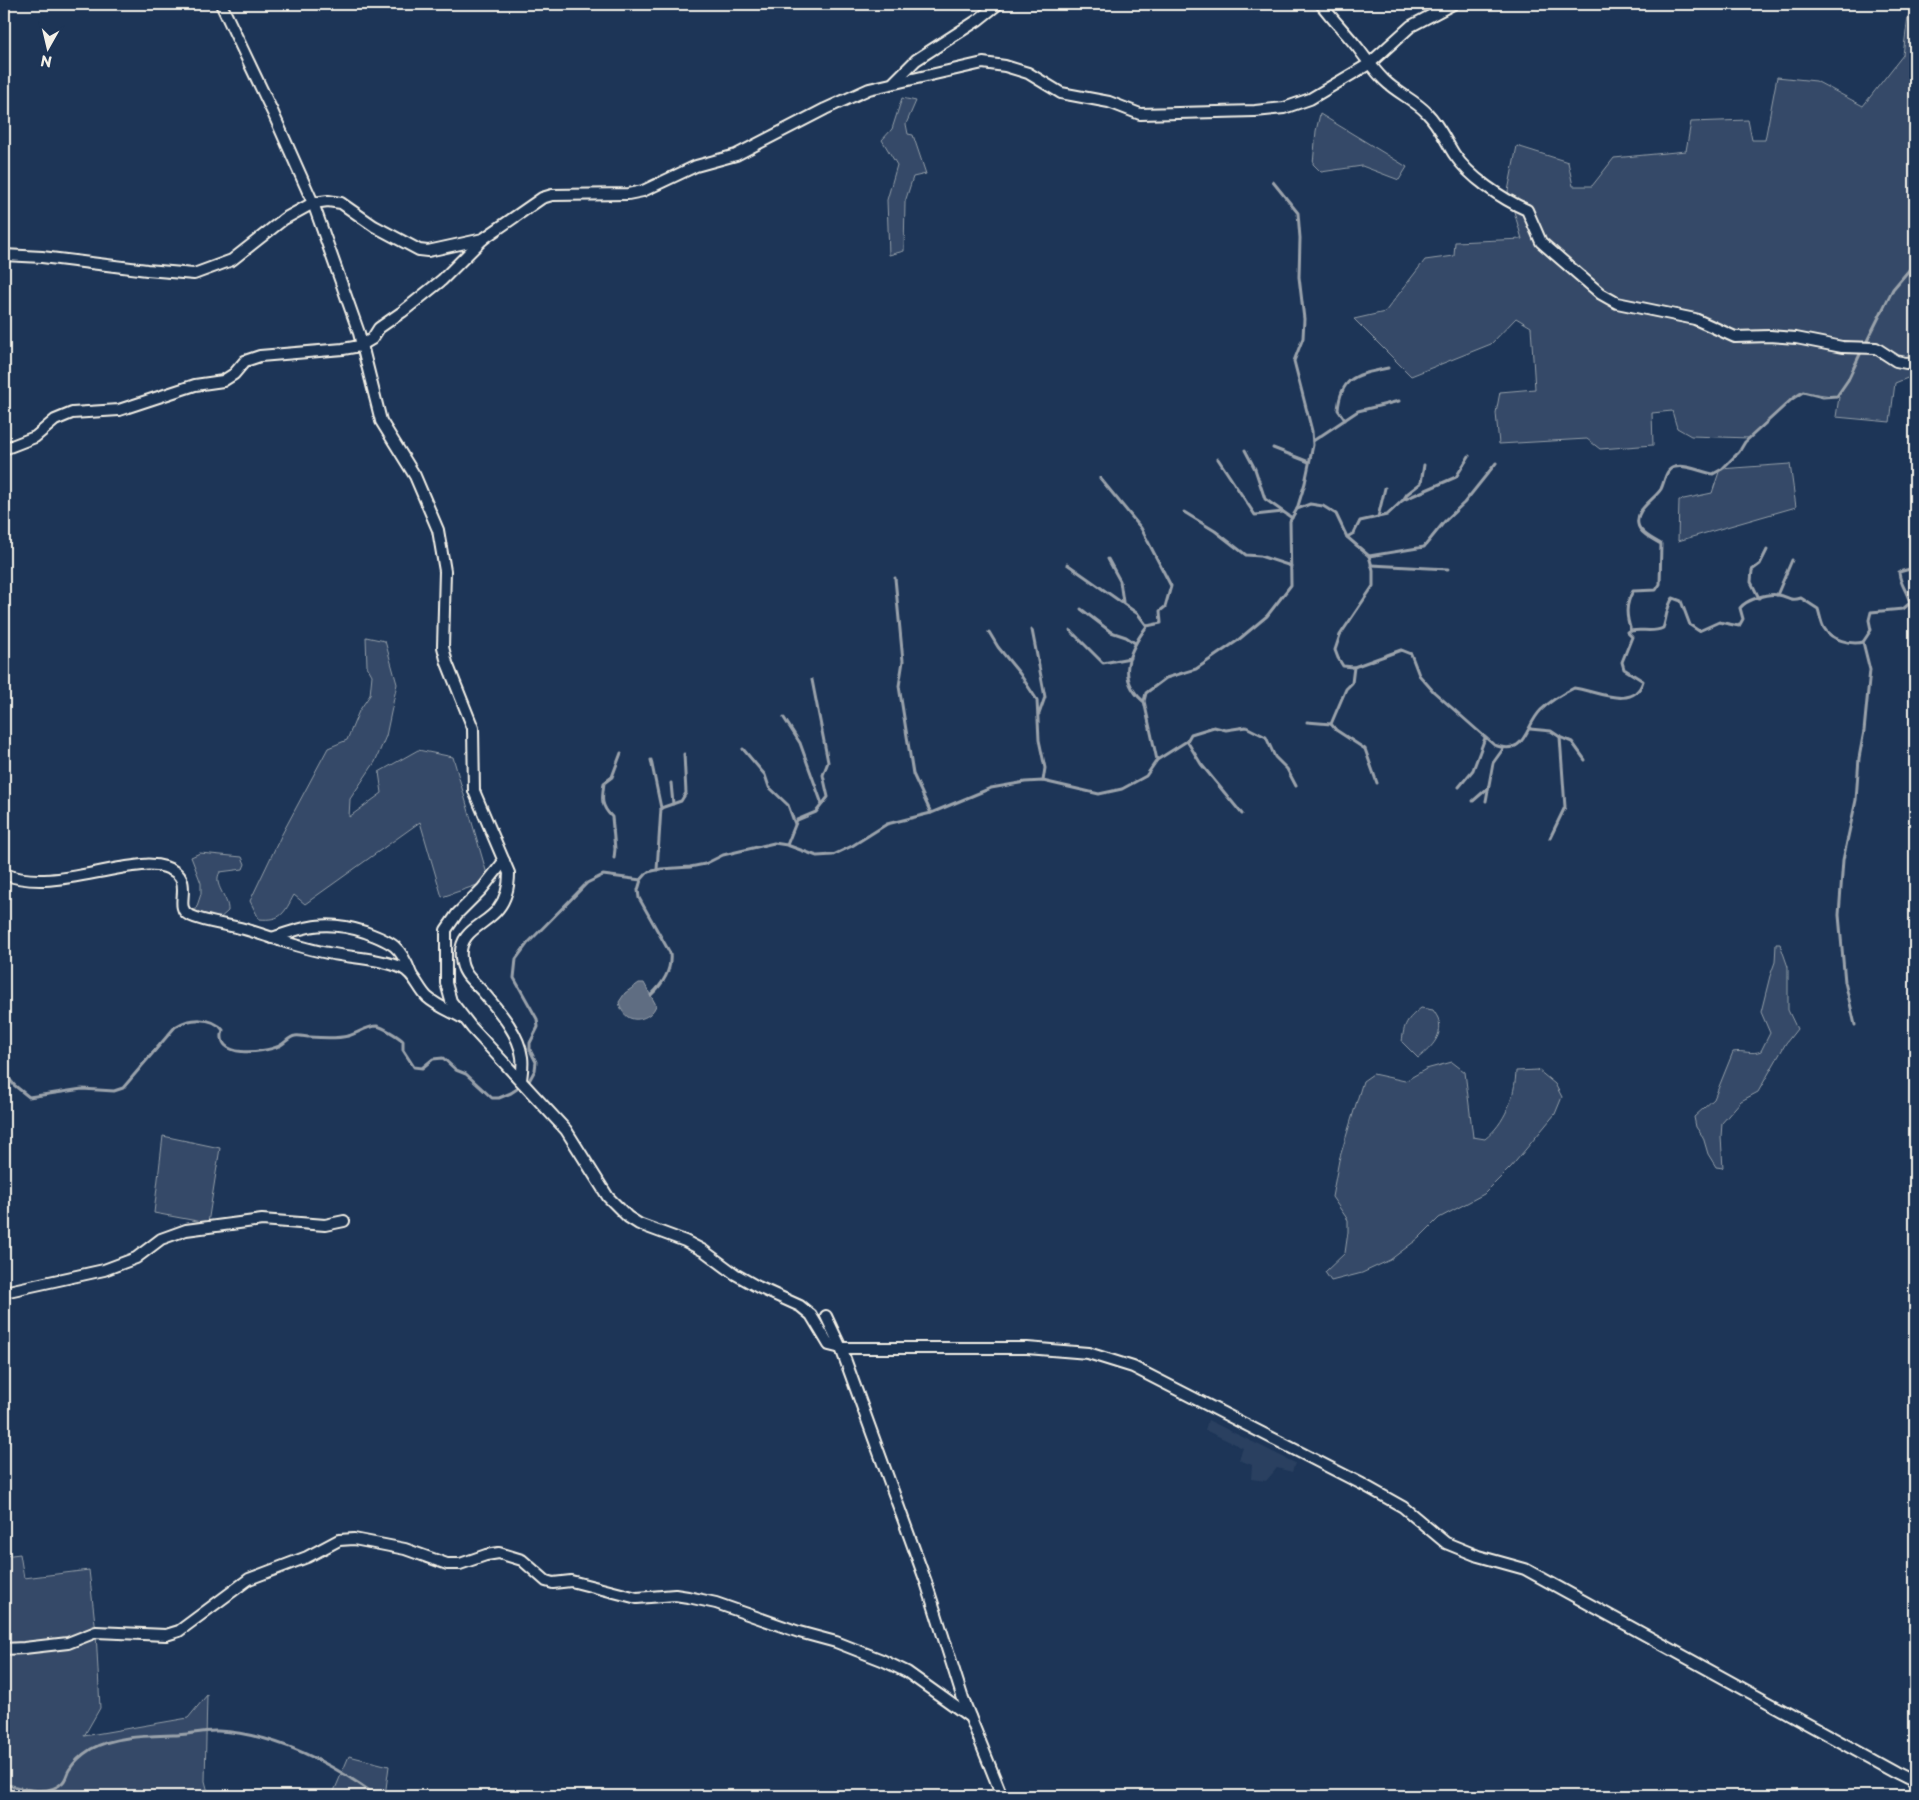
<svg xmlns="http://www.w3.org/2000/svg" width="1919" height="1800" font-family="'Playpen Sans',sans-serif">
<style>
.built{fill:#2a4060}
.green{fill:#354a67;stroke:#949ea8}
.water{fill:#5e6d82;stroke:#9aa2ab}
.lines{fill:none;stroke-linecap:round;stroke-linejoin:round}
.stream{stroke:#9aa2ab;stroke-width:3}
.minor-casing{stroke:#f4f1e8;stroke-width:14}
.minor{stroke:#1d3557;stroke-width:10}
</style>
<rect width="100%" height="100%" fill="#1d3557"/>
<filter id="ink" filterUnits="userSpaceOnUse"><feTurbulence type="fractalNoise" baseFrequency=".02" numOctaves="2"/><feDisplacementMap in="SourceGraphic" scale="10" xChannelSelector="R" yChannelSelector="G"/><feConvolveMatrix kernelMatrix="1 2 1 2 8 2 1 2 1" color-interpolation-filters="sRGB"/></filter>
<g filter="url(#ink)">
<path class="built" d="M1208 1420 1295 1463 1292 1472 1277 1468 1266 1481 1251 1479 1252 1465 1239 1460 1243 1448 1205 1430Z"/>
<g class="green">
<path d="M1908 16 1915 17V375L1895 383 1890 422 1836 417 1839 397 1803 392 1792 399 1749 438 1691 436 1677 428 1672 411 1652 413 1653 445 1600 449 1587 439 1499 444 1496 413 1500 392 1535 389 1531 327 1516 318 1491 344 1411 376 1354 319 1385 312 1425 260 1454 256 1455 242 1522 239 1508 191 1517 146 1568 162 1573 186H1592L1614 158 1686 151 1691 122 1748 120 1752 140H1765L1777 77 1816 81 1863 106 1903 55Z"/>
<path d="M902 98 916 101 906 124 908 134 913 135 926 174 913 177 905 202 904 251 889 255 887 200 897 165 882 140 892 129Z"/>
<path d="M1320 114 1407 167 1399 180 1362 166 1321 172 1313 164 1316 131Z"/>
<path d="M1790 464 1796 507 1678 541 1679 500 1712 493 1720 469Z"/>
<path d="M366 637 385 641 397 684 386 736 375 762 350 799 349 817 382 793 379 772 418 750 453 757 489 881 442 897 420 822 305 904 294 895C284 913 282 921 259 919L250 901 281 836 328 748 347 740 359 711 370 695 372 675 367 666Z"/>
<path d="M200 853 242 857 245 864 243 869 220 872C212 885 229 897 228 911L218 920H211L195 912 201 894V883L191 857Z"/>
<path d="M1776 944H1780L1788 967V1010L1797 1029 1786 1043 1758 1092 1741 1101 1722 1123 1721 1137 1723 1168 1716 1167 1708 1154 1703 1137 1696 1127 1694 1117 1714 1099 1733 1052C1743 1050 1752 1055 1761 1051L1770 1033 1761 1012 1770 976 1775 962Z"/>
<path d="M1421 1008 1433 1010C1435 1013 1438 1017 1439 1021 1443 1037 1429 1050 1418 1058L1402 1042C1404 1024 1406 1020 1421 1008Z"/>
<path d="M1452 1062 1465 1072 1473 1137 1485 1139C1505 1123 1515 1097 1516 1071L1538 1070 1555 1084 1562 1097 1555 1114 1511 1167 1484 1194 1439 1218 1419 1238 1390 1260 1362 1273 1331 1281 1325 1272 1345 1253 1348 1232V1220L1332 1197 1339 1160 1363 1081 1373 1074 1405 1081 1426 1069Z"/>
<path d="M163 1136 220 1148 208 1223 154 1213Z"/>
<path d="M20 1554 24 1578 89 1570 96 1632 100 1708 84 1736 188 1718 207 1695 205 1781 209 1796H4V1556Z"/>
<path d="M349 1756 389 1766 385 1796H332Z"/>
</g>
<path class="water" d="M639 983H644L656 1005C653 1016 638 1023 628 1017 623 1014 620 1007 619 1002L625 993Z"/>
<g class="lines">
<g class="stream">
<path d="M1273 182 1298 213 1300 238 1299 277 1304 319 1303 338 1294 361 1312 431 1313 445 1305 483 1297 509"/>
<path d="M1865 345 1893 289 1915 263"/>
<path d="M1345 420 1338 410C1341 375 1358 375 1388 368"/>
<path d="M1313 441 1358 411 1399 401"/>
<path d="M1273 448 1309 462"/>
<path d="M1245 450 1255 469 1265 499 1292 518"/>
<path d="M1218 459 1255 515 1283 512"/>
<path d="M1100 478 1141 528 1171 586 1165 607 1160 611 1161 623 1147 626"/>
<path d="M1403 500 1407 494 1421 483 1424 465"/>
<path d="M1184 512 1215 531 1246 555 1260 556 1291 566"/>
<path d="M1378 517 1385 488"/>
<path d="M1347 537 1354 533 1360 521 1387 515 1403 500 1456 477 1469 456"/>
<path d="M1369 556 1424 547 1445 521 1464 503 1496 463"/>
<path d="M1108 559 1120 581 1123 602"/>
<path d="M1067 564 1138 614 1147 626C1129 650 1116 678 1143 701"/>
<path d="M1371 565 1448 569"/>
<path d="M895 578 903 661 899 686 913 774 931 813"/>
<path d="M1777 595 1792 560"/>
<path d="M1759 598 1751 582 1752 570 1760 564 1767 550"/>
<path d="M1081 609 1111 632 1126 637 1135 643"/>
<path d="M1032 630 1045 697 1039 714"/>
<path d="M1070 630 1103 663 1130 658"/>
<path d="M1631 631C1626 616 1625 605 1633 591L1656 590 1660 584 1661 544C1654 540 1639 533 1638 524 1635 509 1654 500 1661 489 1665 481 1665 469 1675 467 1686 464 1701 472 1713 474L1722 469 1739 452 1745 442 1792 399 1803 392 1823 397 1837 396 1848 380 1862 350"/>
<path d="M989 632 998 647 1020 674 1037 700 1039 740 1045 768 1043 781"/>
<path d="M1354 667 1352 683 1346 689 1331 724 1336 730 1365 749 1377 783"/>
<path d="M784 718 800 743 822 804"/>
<path d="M1307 722 1331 724"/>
<path d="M1530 729 1551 731 1560 737 1565 807 1550 838"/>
<path d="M1560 737 1572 742 1585 760"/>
<path d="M1187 741 1191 734 1214 727 1226 730 1246 727 1266 737 1275 757 1287 769 1296 786"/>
<path d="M743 749 765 775 769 787 788 805 795 824"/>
<path d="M651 760 661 808"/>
<path d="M1157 760 1187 741 1201 764 1242 814"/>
<path d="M671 783 673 804"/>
<path d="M1459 787 1473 770 1485 738"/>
<path d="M1473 801 1488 788"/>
<path d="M1486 801 1493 763 1503 749"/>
<path d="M787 845 797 820 816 812 828 797 823 775 828 762 812 680"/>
<path d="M614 858 615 849 612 817C600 805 602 798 604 783L612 777 621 753"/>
<path d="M657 870 661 808 681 801 686 793 684 754"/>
<path d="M651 995C663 984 672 971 670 953L639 898 638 890 641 880 648 872 661 869 690 867 705 864 723 855 774 843 787 845 817 856 833 855 852 846 887 824 931 813 991 788 1025 782 1043 781 1099 794 1122 789 1146 776 1157 760 1144 701 1146 693 1166 678 1196 669 1237 641 1267 616 1291 585 1290 521 1297 509 1310 504 1323 506 1336 514 1347 537 1369 556 1373 570V586L1340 635 1335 650 1338 658 1343 666 1354 667 1401 650 1411 654 1419 675 1434 692 1494 745C1527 757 1524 727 1541 710 1550 701 1562 694 1574 688 1594 690 1634 712 1643 681L1624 669 1622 662 1632 637 1627 632C1639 627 1651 634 1663 628 1667 618 1666 607 1673 598L1681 601 1690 625 1699 631 1719 622 1739 626 1743 619 1740 608C1746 600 1767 593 1778 595 1788 596 1789 602 1801 598L1818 609C1820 615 1821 623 1824 628 1831 640 1851 645 1863 642L1871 630 1869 620 1871 612 1903 609 1910 603C1907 590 1900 585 1899 572L1910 569 1915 570"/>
<path d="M1855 1025 1845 982 1839 915 1843 860 1856 800 1859 758 1864 731 1870 670 1863 642"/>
<path d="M4 1072 14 1085 29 1097 82 1089 114 1091 123 1088 175 1027C189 1018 212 1016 223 1030 214 1059 263 1053 279 1046 284 1044 289 1037 295 1036 299 1035 306 1037 310 1037 323 1038 336 1039 348 1036 358 1033 367 1026 377 1026 383 1027 399 1037 403 1041V1050L414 1067 422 1068 433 1059 443 1058 456 1070 466 1074 492 1098H499L511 1093 529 1081 535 1070 536 1062 530 1050V1043L538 1027 537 1019 514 978 516 959 527 944 587 883 603 875 641 880"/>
<path d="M4 1784C20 1788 48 1797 62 1783 66 1780 67 1773 69 1770 74 1762 83 1754 91 1749 115 1736 147 1736 173 1735 188 1735 203 1730 218 1731 276 1734 331 1763 377 1796"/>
</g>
<g class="minor-casing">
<g id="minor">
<path d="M221 4 273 113 313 203 359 333 381 421 415 476 438 530 445 571 443 647 447 663 473 728 474 791 509 873C509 886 506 899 498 909 485 926 458 930 461 958 462 974 473 981 483 992 498 1010 519 1033 522 1057 523 1064 522 1073 521 1080"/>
<path d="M1321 4C1332 19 1346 33 1358 48 1366 59 1374 70 1384 80 1397 93 1415 100 1427 113 1439 125 1445 140 1454 154 1469 177 1502 199 1527 210L1541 242 1601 294 1617 303 1695 319 1735 337 1770 336 1796 338 1842 347 1876 348 1896 361 1906 363 1915 362"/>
<path d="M894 82 916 60 978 20 998 4"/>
<path d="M4 255 42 257 147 270 194 274 232 260 284 219 313 203 328 201 341 203 374 226 419 250 428 251 483 239"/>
<path d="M4 449 35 437 55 420 72 413 119 410 195 385 223 381 234 374 245 361 260 356 343 349 360 346 372 339 379 328 402 312 442 280 483 239 542 198 552 195 628 194 643 191 696 166 736 155 825 109 869 89 983 63 1005 66 1028 73 1061 93 1109 102 1140 114 1255 111 1284 108 1310 99 1369 64 1411 26 1453 4"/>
<path d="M504 861 482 889 457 914 446 930V983L451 1001 472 1028 566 1130 608 1197 628 1217 639 1224 685 1241 704 1251 735 1274 758 1287 800 1306 811 1315 829 1345 841 1348H1027L1088 1353 1133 1367 1362 1484 1403 1507 1446 1543 1478 1556 1525 1569 1895 1772 1915 1782"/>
<path d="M4 874C40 888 83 874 120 868 134 866 150 862 165 867 199 878 171 906 189 915 206 923 226 924 244 929 272 937 299 948 328 953 352 958 379 958 402 968 414 973 418 988 427 997 437 1006 450 1011 463 1018"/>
<path d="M272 938C308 925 329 920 365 932 392 942 401 946 411 974"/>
<path d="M4 1292 104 1270 136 1258 161 1239 186 1230 262 1220 325 1225 344 1221"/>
<path d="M826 1316 841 1348 926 1582 963 1699 1002 1796"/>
<path d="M4 1649 24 1648 68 1643 96 1632 166 1635 179 1631 249 1579 307 1557 339 1540 354 1539 405 1549 447 1564H460L486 1555 499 1553 522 1560 546 1581 553 1583 571 1581 637 1598 675 1595 688 1597 716 1603 799 1632 836 1642 882 1660 907 1672 970 1717"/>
</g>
</g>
<use href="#minor" class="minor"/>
</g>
</g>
<rect width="1919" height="1800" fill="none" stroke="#1d3557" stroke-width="20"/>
<rect x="10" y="10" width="1899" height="1780" fill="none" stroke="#f4f1e8" stroke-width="2" filter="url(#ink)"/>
<g transform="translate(48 48) rotate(188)" stroke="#1d3557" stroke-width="4" paint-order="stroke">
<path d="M0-4L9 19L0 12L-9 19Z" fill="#f4f1e8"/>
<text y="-8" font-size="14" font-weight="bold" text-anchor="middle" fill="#f4f1e8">N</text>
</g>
</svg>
